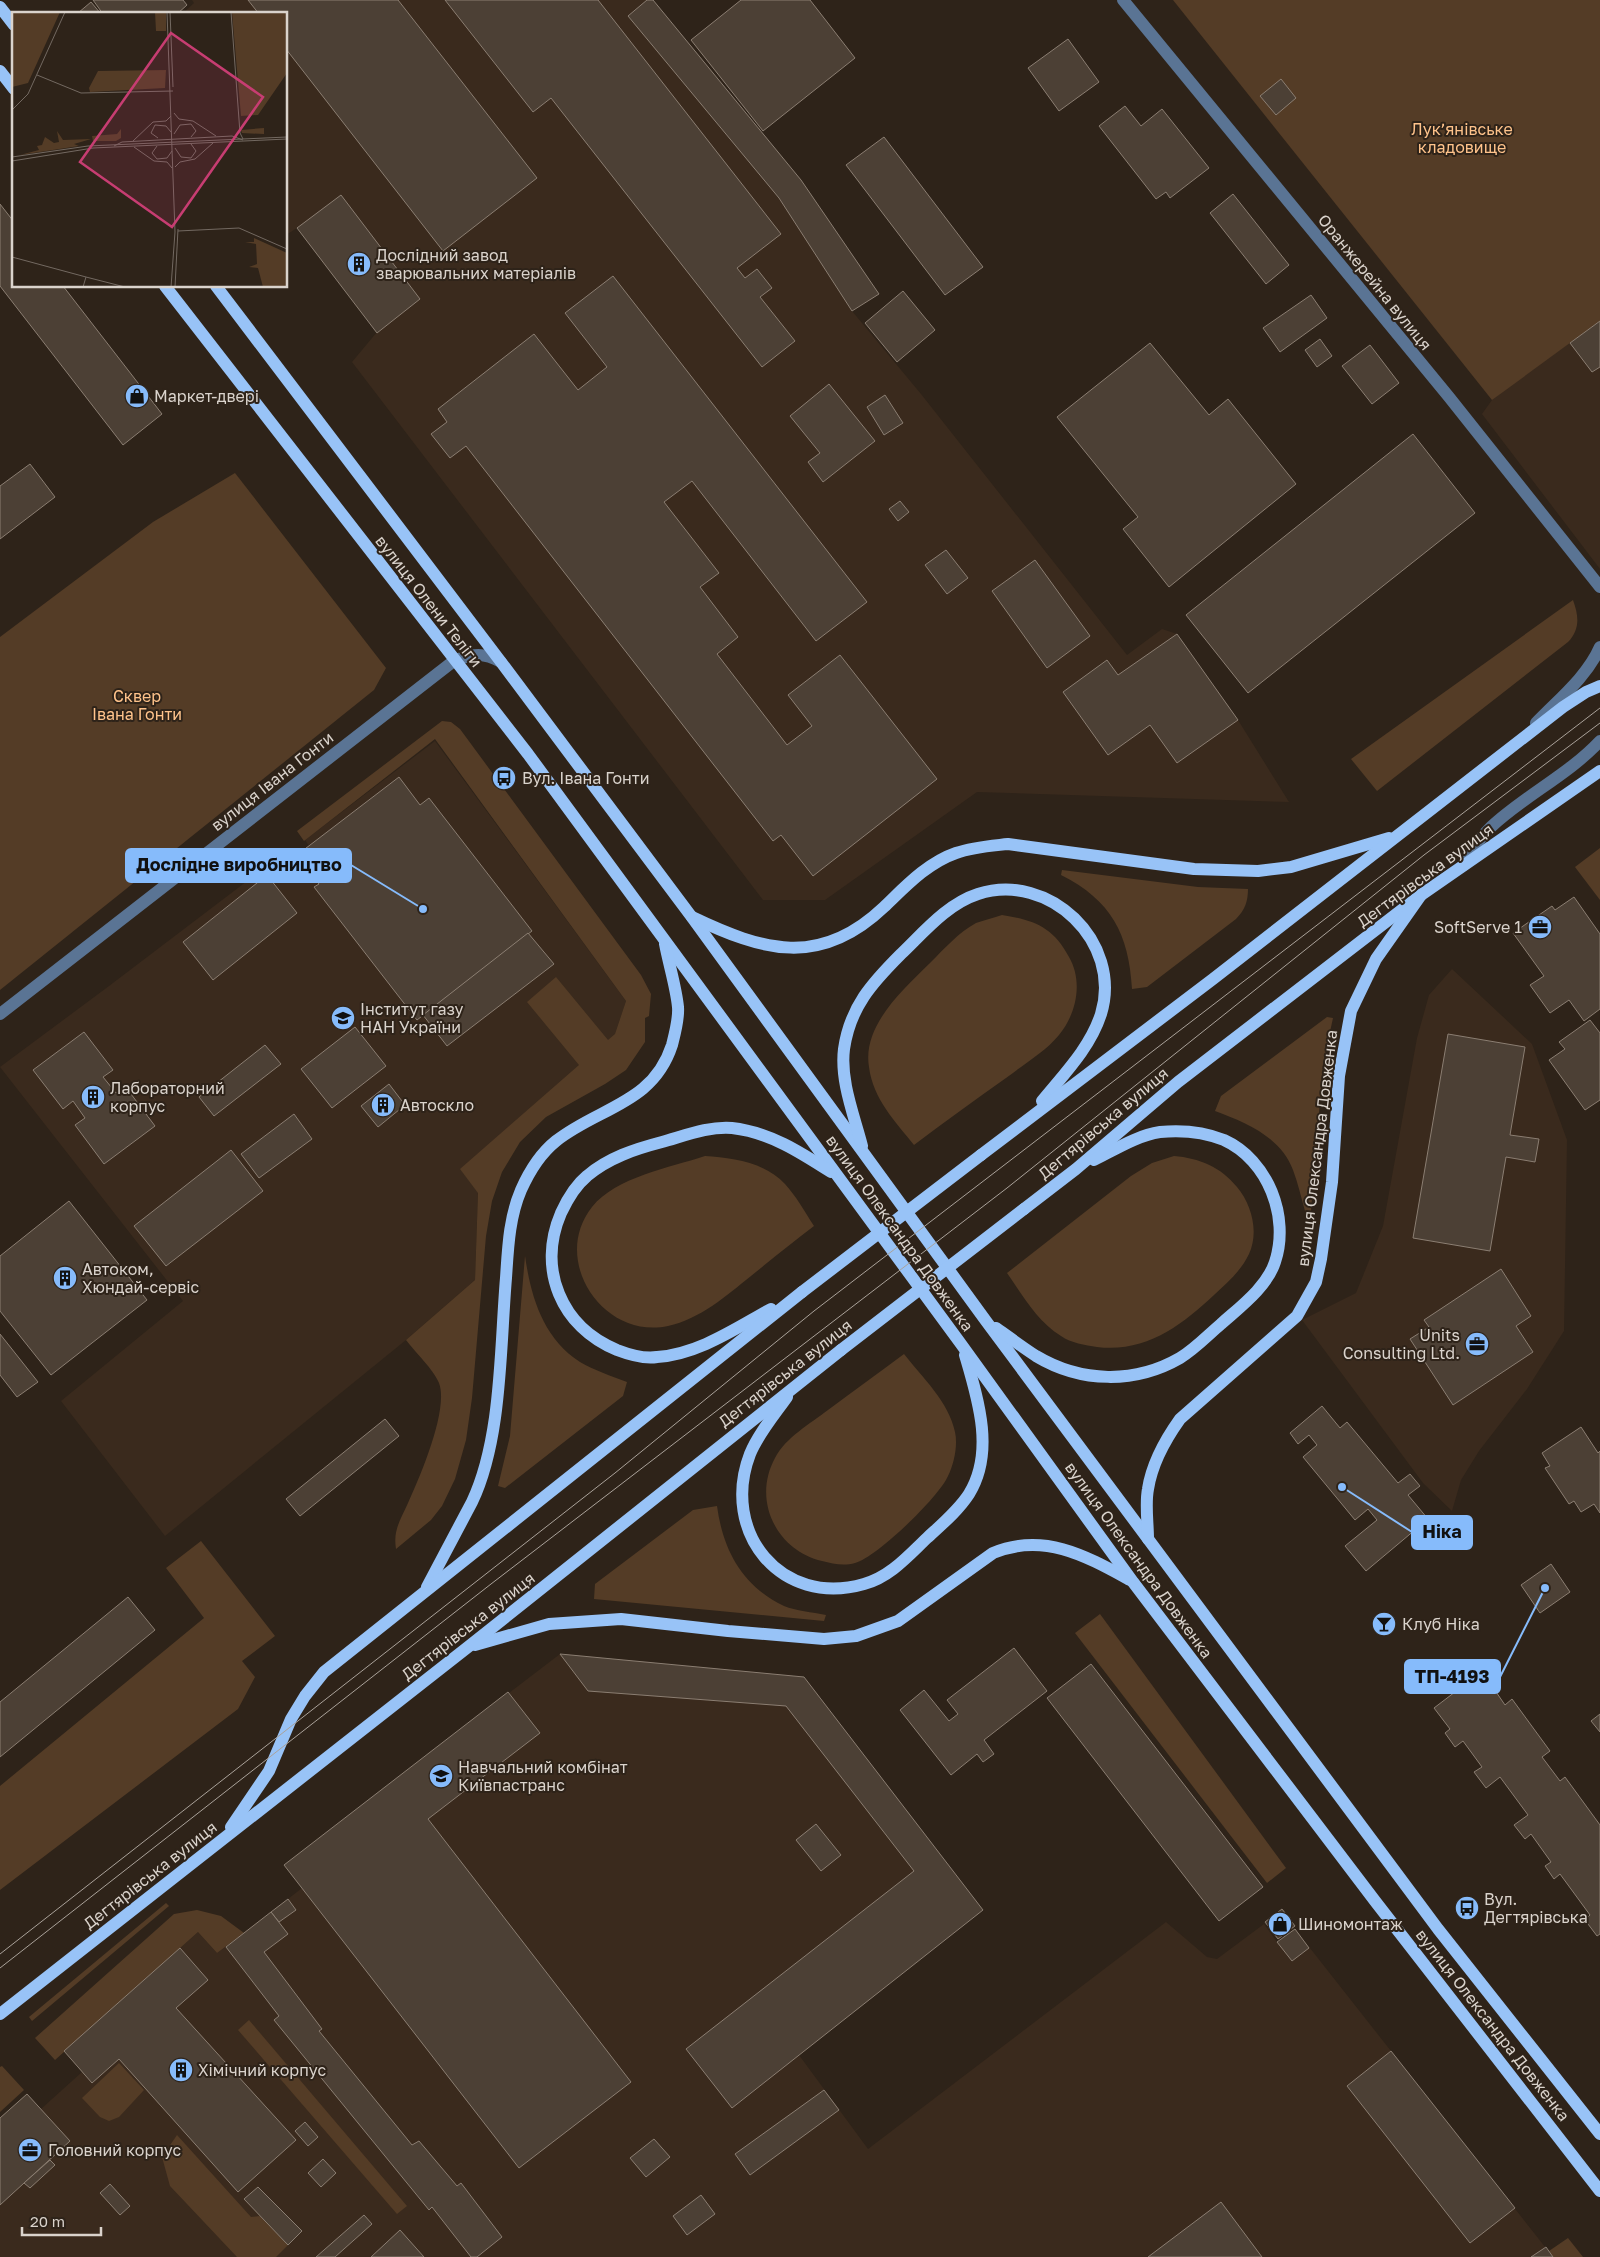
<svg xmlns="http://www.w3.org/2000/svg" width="1600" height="2257" font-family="'Golos Text',sans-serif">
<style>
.built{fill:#3a2a1d}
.green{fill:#543c26}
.building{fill:#4c4035;stroke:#8b7e72}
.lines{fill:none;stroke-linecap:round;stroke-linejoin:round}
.minor{stroke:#5a7494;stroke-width:12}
.major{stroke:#98c3f7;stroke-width:12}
.tram{stroke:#aaa29a;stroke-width:1}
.major-bridge{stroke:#98c3f7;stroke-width:12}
.labels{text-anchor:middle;stroke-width:4;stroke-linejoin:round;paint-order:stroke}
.park-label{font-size:16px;fill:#ffc38b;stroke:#2e2319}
.poi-label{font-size:16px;fill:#dad3cc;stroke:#2e2319;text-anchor:start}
.street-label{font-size:16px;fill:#dad3cc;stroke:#2e2319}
.inset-road{fill:none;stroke:#736961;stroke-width:1}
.view{fill:#c73d72;fill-opacity:0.15;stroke:#c73d72;stroke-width:2.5}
.inset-edge{fill:none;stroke:#dad3cc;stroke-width:2.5}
.leader{fill:none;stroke:#86bbfb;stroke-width:2}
.callout-dot{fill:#86bbfb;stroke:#2e2319;stroke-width:2}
.callout{fill:#86bbfb;stroke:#86bbfb;stroke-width:2}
.callout-label{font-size:18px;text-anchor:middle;font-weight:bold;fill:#111}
</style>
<rect width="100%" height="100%" fill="#2e2319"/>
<g class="built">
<path d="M192 0H647L628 16 779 198 852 311 921 394 1127 655 1162 629 1177 634 1238 720 1289 802 977 792 825 900H763L352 362 377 332 297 228 286 235V14H182L194 3Z"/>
<path d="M1600 321V569L1482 414 1492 400 1510 385Z"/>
<path d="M435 741 626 1001 615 1035 582 1064 478 1193 475 1280 406 1340 165 1536 61 1401 183 1301 0 1067 109 986 263 869 267 874 309 846 305 840Z"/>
<path d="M1452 969 1532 1044 1567 1140 1564 1331 1527 1389 1479 1451 1461 1480 1452 1511 1423 1483 1302 1320 1356 1293 1383 1226 1417 1038 1429 995Z"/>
<path d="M560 1654 804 1677 983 1910 799 2055 868 2149 1166 1922 1207 1957 1217 1959 1264 1924 1277 1942 1295 1929 1553 2257H0V2118L27 2094 41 2109 82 2072 64 2051 180 1948 198 1932 217 1953 288 1899 302 1888 284 1865Z"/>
</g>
<g class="green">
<path d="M1173 0H1600V321L1492 400Z"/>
<path d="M235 473 386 668 374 690 0 990V637L153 522Z"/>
<path d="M1573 600C1579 617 1580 629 1568 642L1377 791 1351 759Z"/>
<path d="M442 721 451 722 460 729 641 975 651 994 649 1016 645 1018V1042L626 1070 605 1084 546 1117 520 1142 502 1172 492 1201 486 1236 472 1398 466 1440 455 1479 442 1506 431 1520 396 1549C393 1530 400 1521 408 1503 420 1477 449 1409 439 1383 434 1370 415 1352 406 1340L475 1280 478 1193 460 1169 579 1065 527 1002 556 977 608 1040 615 1034 626 1001 435 739 304 841 297 831Z"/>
<path d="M1600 848V900L1575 867Z"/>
<path d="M1062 870 1198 887 1248 889C1248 901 1245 910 1236 919L1147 987 1132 989C1129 934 1111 900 1061 875Z"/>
<path d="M1002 915C1034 920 1053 927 1069 957 1083 981 1077 1013 1059 1035 1045 1052 1024 1064 1006 1078 975 1100 944 1122 914 1145 895 1121 873 1099 869 1067 862 1025 904 989 930 963 945 948 958 933 976 923 984 920 994 918 1002 915Z"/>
<path d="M1327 1017 1333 1018 1323 1064 1311 1211H1305C1301 1197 1298 1183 1293 1170 1281 1137 1245 1122 1215 1111L1221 1096Z"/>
<path d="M705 1156C732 1158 765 1162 785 1184 796 1196 805 1212 814 1226 793 1242 772 1259 751 1276 726 1296 700 1319 668 1326 603 1340 550 1260 592 1207 616 1177 669 1168 705 1156Z"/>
<path d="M1174 1156C1199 1158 1221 1167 1237 1187 1252 1205 1259 1232 1249 1254 1241 1271 1227 1283 1214 1295 1181 1326 1145 1353 1097 1347 1085 1345 1071 1343 1061 1336 1037 1321 1023 1296 1007 1273L1131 1176 1152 1163Z"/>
<path d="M525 1256C531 1297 543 1338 580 1362 594 1370 611 1376 627 1382L623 1396 505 1488 498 1486 510 1436Z"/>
<path d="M904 1354C922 1377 949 1402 955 1432 958 1445 954 1464 948 1476 939 1497 877 1557 855 1563 844 1566 833 1564 822 1561 776 1550 752 1500 775 1458 786 1437 810 1424 828 1410 853 1391 879 1373 904 1354Z"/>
<path d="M717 1506C723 1550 742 1586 784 1606 796 1611 812 1612 826 1615L824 1621 594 1599 595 1584 693 1510Z"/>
<path d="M201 1541 275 1636 242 1661 255 1677 238 1709 0 1890V1786L204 1618 166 1568Z"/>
<path d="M1100 1614 1286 1868 1267 1883 1075 1633Z"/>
<path d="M166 1903 169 1906 32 2021 29 2017Z"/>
<path d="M197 1910 221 1916 244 1933 217 1953 198 1932 55 2060 35 2038 174 1914Z"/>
<path d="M249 2020 407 2206 397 2214 238 2030Z"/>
<path d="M119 2063 144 2090 119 2117 109 2121 100 2117 82 2098Z"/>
<path d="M2 2066 24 2090 0 2112V2067Z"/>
<path d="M177 2135 251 2217 260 2216 288 2245 276 2257H237L170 2186 162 2157Z"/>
<path d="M1568 2238 1583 2257H1553L1549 2251Z"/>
</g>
<g class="building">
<path d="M93 0H183L187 5 177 14H103Z"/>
<path d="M248 0H398L537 178 443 251 286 49V14H259Z"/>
<path d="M445 0H598L781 234 737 268 745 278 757 269 772 288 760 297 795 341 762 367 551 98 533 112Z"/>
<path d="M647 0H653L801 180 879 294 852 311 779 198 628 16Z"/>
<path d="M741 0H810L855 58 763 131 691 40Z"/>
<path d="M91 2 101 14H78V13Z"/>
<path d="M1068 39 1099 82 1059 111 1028 68Z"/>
<path d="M1281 79 1296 98 1276 115 1260 96Z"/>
<path d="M1125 106 1141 126 1162 109 1209 168 1170 198 1166 192 1156 199 1099 126Z"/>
<path d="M884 137 983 267 945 295 846 165Z"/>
<path d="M1233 194 1289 265 1266 284 1210 213Z"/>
<path d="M341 195 420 299 377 333 297 228Z"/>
<path d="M0 204 14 222V286H63L162 414 123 445 0 286Z"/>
<path d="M613 276 867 602 816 641 692 481 664 502 719 573 700 587 738 637 717 654 787 745 812 726 788 695 840 655 937 779 813 876 781 835 773 841 466 446 450 458 431 434 447 422 438 409 534 334 578 390 607 367 565 313Z"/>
<path d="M903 291 935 330 897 362 865 323Z"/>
<path d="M1311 295 1327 318 1280 352 1263 328Z"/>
<path d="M1600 321V367L1592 372 1570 343Z"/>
<path d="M1320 339 1332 356 1317 367 1305 350Z"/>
<path d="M1150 343 1209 415 1228 399 1296 484 1169 587 1123 529 1138 517 1057 417Z"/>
<path d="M1370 345 1399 383 1372 404 1342 366Z"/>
<path d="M829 384 875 441 823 482 808 462 820 453 790 416Z"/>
<path d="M885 395 903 423 884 435 867 407Z"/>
<path d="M1413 434 1475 513 1248 693 1186 615Z"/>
<path d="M30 464 55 497 0 539V486Z"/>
<path d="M900 501 909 512 898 521 889 509Z"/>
<path d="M946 550 968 578 947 594 925 565Z"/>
<path d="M1035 560 1090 636 1047 668 992 591Z"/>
<path d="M1177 634 1238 720 1177 763 1150 725 1108 755 1063 692 1107 660 1118 675Z"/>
<path d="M399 777 420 805 429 798 532 931 417 1020 314 887 319 884 297 855Z"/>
<path d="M267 875 297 913 213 980 183 942Z"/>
<path d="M1574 897 1600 934V1009L1584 1021 1569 1000 1550 1013 1530 985 1544 976 1513 933 1552 906 1555 910Z"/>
<path d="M528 933 554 964 447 1046 423 1015Z"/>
<path d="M1590 1020 1600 1033V1100L1585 1110 1549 1060 1565 1049 1559 1042Z"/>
<path d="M355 1027 386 1066 332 1108 301 1069Z"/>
<path d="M84 1032 113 1070 103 1077 116 1093 125 1086 155 1126 104 1164 75 1125 85 1118 73 1101 63 1109 33 1070Z"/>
<path d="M1448 1034 1525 1047 1510 1135 1539 1139 1535 1162 1506 1157 1490 1251 1413 1238Z"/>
<path d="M265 1045 281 1064 214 1116 199 1097Z"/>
<path d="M389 1084 405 1105 378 1127 361 1106Z"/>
<path d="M294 1114 312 1139 259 1178 241 1154Z"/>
<path d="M231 1150 263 1191 166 1266 134 1226Z"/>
<path d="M69 1201 147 1300 51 1375 0 1311V1256Z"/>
<path d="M1501 1269 1531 1316 1516 1326 1533 1352 1453 1405 1410 1339 1429 1327 1424 1320Z"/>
<path d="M0 1334 38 1382 17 1397 0 1375Z"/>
<path d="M1322 1406 1340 1428 1347 1422 1398 1483 1410 1474 1420 1486 1408 1495 1428 1519 1366 1571 1345 1546 1377 1520 1368 1509 1355 1520 1303 1457 1317 1445 1309 1435 1298 1444 1290 1433Z"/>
<path d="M385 1419 399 1436 300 1516 286 1499Z"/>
<path d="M1581 1427 1598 1453 1600 1451V1513L1594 1504 1581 1512 1574 1501 1569 1504 1545 1468 1550 1466 1542 1453Z"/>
<path d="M1551 1564 1570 1592 1540 1613 1521 1585Z"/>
<path d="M128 1597 155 1630 0 1757V1702Z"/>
<path d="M1014 1648 1047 1691 984 1740 994 1754 983 1762 977 1754 951 1775 900 1710 924 1690 949 1721 958 1714 947 1700Z"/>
<path d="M560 1654 804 1677 983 1910 732 2108 686 2049 914 1871 786 1706 588 1691Z"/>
<path d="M1091 1664 1263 1887 1219 1921 1047 1698Z"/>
<path d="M1472 1679 1480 1690 1490 1683 1505 1705 1512 1699 1550 1751 1542 1757 1560 1781 1565 1777 1600 1825V1934L1597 1936 1585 1920 1590 1915 1560 1874 1554 1879 1545 1866 1551 1862 1531 1834 1525 1839 1514 1825 1528 1815 1500 1777 1486 1788 1474 1772 1482 1767 1463 1741 1455 1747 1445 1733 1450 1729 1434 1708Z"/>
<path d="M508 1692 540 1733 428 1819 631 2082 519 2168 284 1865Z"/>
<path d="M1600 1714V1732L1591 1721Z"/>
<path d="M816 1824 841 1855 821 1871 796 1840Z"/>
<path d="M288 1899 296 1910 279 1922 271 1912Z"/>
<path d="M1282 1909 1295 1926 1278 1939 1265 1922Z"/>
<path d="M271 1912 288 1934 264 1952 322 2029 319 2031 412 2145 419 2141 457 2186 461 2183 502 2237 477 2257H471L432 2207 429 2210 274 2020 279 2016 226 1947Z"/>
<path d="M1295 1929 1309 1948 1292 1961 1277 1942Z"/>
<path d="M180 1948 208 1980 176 2008 296 2140 238 2192 119 2059 92 2083 64 2051Z"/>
<path d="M1391 2051 1515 2208 1470 2243 1347 2086Z"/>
<path d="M824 2090 839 2110 750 2175 735 2154Z"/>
<path d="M27 2094 70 2141 0 2205V2118Z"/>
<path d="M305 2122 318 2137 308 2146 295 2131Z"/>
<path d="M654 2139 670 2157 646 2177 630 2158Z"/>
<path d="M323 2159 336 2173 321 2187 308 2173Z"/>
<path d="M50 2160 55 2165 30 2188 24 2183Z"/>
<path d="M110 2184 130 2206 120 2215 100 2193Z"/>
<path d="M258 2187 302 2231 288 2245 244 2199Z"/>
<path d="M701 2195 715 2214 687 2235 673 2216Z"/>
<path d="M1221 2202 1262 2257H1148Z"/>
<path d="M364 2215 372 2224 335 2257H316Z"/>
<path d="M400 2230 424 2257H371Z"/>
<path d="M1546 2247 1553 2257H1531Z"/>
</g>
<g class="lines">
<g class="minor">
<path d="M1123 0 1449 397 1600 587"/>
<path d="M1536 723C1558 700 1587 677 1600 647"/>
<path d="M1464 865C1471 852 1479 838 1491 827 1524 796 1568 775 1600 741"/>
<path d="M0 1014 455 660C474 654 483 652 501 662"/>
</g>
<g class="major">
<path d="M0 7 14 25"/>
<path d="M0 71 14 89"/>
<path d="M165 286 528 754 961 1344 1133 1582 1375 1901 1600 2191"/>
<path d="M216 286 501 662 691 916 986 1321 1438 1929 1600 2134"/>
<path d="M692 917C763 951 820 968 884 907 905 887 927 863 956 853 973 847 990 846 1008 844L1194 869 1258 871 1291 867 1389 838"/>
<path d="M862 1146C854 1115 840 1081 844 1049 850 1007 872 983 901 954 924 932 947 904 978 894 1049 871 1123 942 1101 1014 1090 1048 1064 1074 1042 1101"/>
<path d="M981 1155 1213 979 1563 707 1586 692 1600 686"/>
<path d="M1024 1209 1076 1169 1178 1082 1421 895 1600 771"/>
<path d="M771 1309C736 1328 699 1354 657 1357 644 1359 630 1355 617 1350 561 1327 537 1269 561 1213 567 1200 576 1185 587 1176 608 1158 635 1149 662 1142 684 1136 709 1126 732 1128 769 1132 800 1152 831 1172"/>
<path d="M996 1328C1009 1337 1022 1347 1036 1356 1081 1383 1135 1384 1180 1358 1195 1349 1208 1335 1221 1324 1240 1307 1267 1287 1275 1262 1290 1217 1268 1160 1224 1140 1204 1132 1181 1130 1160 1132 1138 1135 1114 1150 1094 1160"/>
<path d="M787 1397C775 1414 758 1434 750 1454 720 1532 781 1608 864 1584 890 1577 908 1556 927 1538 941 1525 958 1511 969 1494 995 1452 978 1399 965 1355"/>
<path d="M1148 1539C1148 1523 1145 1504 1148 1489 1152 1463 1165 1440 1180 1419L1297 1316 1316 1282 1321 1259 1332 1182 1339 1076 1351 1011 1376 959 1421 895"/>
<path d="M427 1587 472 1502C502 1439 500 1348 506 1278 508 1248 509 1218 521 1190 529 1172 541 1153 556 1141 599 1107 653 1104 672 1045 675 1033 679 1019 678 1007 676 987 669 965 665 944"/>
<path d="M475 1645 549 1624 621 1619 728 1631 824 1639 856 1636 898 1621 993 1553C1044 1532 1086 1556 1130 1580"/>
<path d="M231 1827 269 1771 291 1719 305 1696 324 1672 802 1292"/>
<path d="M0 2014 468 1647 841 1350"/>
</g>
<g class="tram">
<path d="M0 1954 615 1473 814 1311 1600 708"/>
<path d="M0 1968 491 1584 1007 1188 1424 855 1600 723"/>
</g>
<g class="major-bridge">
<path d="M802 1292 981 1155"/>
<path d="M841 1350 1024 1209"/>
</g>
</g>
<defs>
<g id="building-disc" transform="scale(1.25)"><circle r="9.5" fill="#86bbfb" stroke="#2e2319"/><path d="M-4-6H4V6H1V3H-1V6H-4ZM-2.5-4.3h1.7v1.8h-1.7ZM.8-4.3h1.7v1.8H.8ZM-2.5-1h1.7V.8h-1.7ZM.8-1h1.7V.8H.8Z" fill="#111"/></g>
<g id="shop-disc" transform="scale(1.25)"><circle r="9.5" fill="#86bbfb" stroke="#2e2319"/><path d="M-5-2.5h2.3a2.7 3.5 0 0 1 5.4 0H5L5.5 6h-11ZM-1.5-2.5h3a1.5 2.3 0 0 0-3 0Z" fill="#111"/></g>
<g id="bus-disc" transform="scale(1.25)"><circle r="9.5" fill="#86bbfb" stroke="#2e2319"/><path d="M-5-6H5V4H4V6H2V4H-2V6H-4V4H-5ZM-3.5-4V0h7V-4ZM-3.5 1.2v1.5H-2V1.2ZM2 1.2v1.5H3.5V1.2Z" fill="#111"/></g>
<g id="office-disc" transform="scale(1.25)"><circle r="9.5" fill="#86bbfb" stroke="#2e2319"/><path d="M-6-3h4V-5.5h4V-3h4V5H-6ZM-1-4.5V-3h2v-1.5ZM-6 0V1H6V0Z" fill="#111"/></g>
<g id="university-disc" transform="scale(1.25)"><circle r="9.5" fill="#86bbfb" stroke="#2e2319"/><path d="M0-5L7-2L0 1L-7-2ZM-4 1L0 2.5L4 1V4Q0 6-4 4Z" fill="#111"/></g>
<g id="bar-disc" transform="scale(1.25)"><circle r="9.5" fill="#86bbfb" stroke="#2e2319"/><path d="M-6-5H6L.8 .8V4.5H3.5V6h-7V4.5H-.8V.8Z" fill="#111"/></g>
</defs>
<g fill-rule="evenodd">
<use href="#building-disc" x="359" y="264"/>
<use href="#shop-disc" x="137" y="396"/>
<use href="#bus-disc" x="504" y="778"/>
<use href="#office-disc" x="1540" y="927"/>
<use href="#university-disc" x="343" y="1018"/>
<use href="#building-disc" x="93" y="1097"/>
<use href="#building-disc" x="383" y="1105"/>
<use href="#building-disc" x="65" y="1278"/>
<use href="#office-disc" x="1477" y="1344"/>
<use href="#bar-disc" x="1384" y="1624"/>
<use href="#university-disc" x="441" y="1776"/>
<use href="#bus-disc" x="1467" y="1908"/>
<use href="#shop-disc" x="1280" y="1924"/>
<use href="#building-disc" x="181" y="2070"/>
<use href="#office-disc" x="30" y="2150"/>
</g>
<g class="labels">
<g class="park-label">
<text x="1462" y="135">Лукʼянівське<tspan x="1462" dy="18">кладовище</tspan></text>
<text x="137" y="702">Сквер<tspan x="137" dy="18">Івана Гонти</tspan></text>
</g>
<g class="poi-label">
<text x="376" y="261">Дослідний завод<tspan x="376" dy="18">зварювальних матеріалів</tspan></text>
<text x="154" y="402">Маркет-двері</text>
<text x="522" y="784">Вул. Івана Гонти</text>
<text x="1522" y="933" text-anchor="end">SoftServe 1</text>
<text x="360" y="1015">Інститут газу<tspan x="360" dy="18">НАН України</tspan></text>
<text x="110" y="1094">Лабораторний<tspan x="110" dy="18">корпус</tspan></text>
<text x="400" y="1111">Автоскло</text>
<text x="82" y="1275">Автоком,<tspan x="82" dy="18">Хюндай-сервіс</tspan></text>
<text x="1460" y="1341" text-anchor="end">Units<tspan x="1460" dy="18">Consulting Ltd.</tspan></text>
<text x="1402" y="1630">Клуб Ніка</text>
<text x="458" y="1773">Навчальний комбінат<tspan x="458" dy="18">Київпастранс</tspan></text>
<text x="1484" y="1905">Вул.<tspan x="1484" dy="18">Дегтярівська</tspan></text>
<text x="1298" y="1930">Шиномонтаж</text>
<text x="198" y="2076">Хімічний корпус</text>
<text x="48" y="2156">Головний корпус</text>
</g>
<g class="street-label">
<text transform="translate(1375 282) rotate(51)" y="6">Оранжерейна вулиця</text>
<text transform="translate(429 601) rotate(52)" y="6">вулиця Олени Теліги</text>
<text transform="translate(272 781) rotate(-38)" y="6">вулиця Івана Гонти</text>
<text transform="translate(1425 875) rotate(-36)" y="6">Дегтярівська вулиця</text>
<text transform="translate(1103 1123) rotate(-40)" y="6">Дегтярівська вулиця</text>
<text transform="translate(1317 1148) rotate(-83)" y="6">вулиця Олександра Довженка</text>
<text transform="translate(900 1233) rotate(54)" y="6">вулиця Олександра Довженка</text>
<text transform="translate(785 1373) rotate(-38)" y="6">Дегтярівська вулиця</text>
<text transform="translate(1139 1560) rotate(54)" y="6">вулиця Олександра Довженка</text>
<text transform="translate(468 1626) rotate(-38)" y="6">Дегтярівська вулиця</text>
<text transform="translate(150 1875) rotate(-38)" y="6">Дегтярівська вулиця</text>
<text transform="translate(1493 2025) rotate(52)" y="6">вулиця Олександра Довженка</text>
</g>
</g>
<g transform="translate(12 12)">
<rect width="275" height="275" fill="#2e2319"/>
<path d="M0 0H48L16 71 0 75ZM143 0H154V19H144ZM220 0H275V61L246 103 229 104ZM154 58 153 76 78 80 77 76 86 59ZM252 116V122L230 121 229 118ZM109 117V126L104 129H81L80 124 105 122ZM45 119 51 128 79 127 62 132 67 134 8 143 27 138 25 134 30 133 33 125 42 131 47 130ZM242 226 275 241V275H251L246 256 237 255 245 252 244 232 233 230H242Z" fill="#543c26"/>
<path class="inset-road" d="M155 0 163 220 159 275M158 0 161 75M219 0 228 121 231 127M25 63 69 81 161 79M0 98 16 82 53 0M162 101 167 107 181 109 204 124M162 122 168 113 179 112 184 119 179 125M146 126 139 121 143 113 154 114 159 120M121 129 141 110 154 109 159 104M102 134 110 130 220 124 231 128M145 134 140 141 145 147 155 146 160 139M122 135 142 149 155 150 160 156M163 136 169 145 179 146 184 139 179 132M0 145 76 134 275 125M0 149 81 136 275 127M163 155 168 150 183 147 201 131M166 219 227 216 275 237M0 245 74 265M71 275 74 265 113 275M163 275 166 217"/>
<path class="view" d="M159 21 251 85 160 215 68 150Z"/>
<rect width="275" height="275" class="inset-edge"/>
</g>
<path class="leader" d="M423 909L351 865M1342 1487L1412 1532M1545 1588L1500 1677"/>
<g class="callout-dot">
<circle cx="423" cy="909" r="5"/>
<circle cx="1342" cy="1487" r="5"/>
<circle cx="1545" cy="1588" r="5"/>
</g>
<g class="callout">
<rect x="126" y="849" width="225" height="33" rx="5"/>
<rect x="1412" y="1516" width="60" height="33" rx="5"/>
<rect x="1405" y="1660" width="95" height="33" rx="5"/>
</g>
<g class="callout-label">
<text x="239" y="871">Дослідне виробництво</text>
<text x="1442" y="1538">Ніка</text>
<text x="1452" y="1683">ТП-4193</text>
</g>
<path d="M22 2227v8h79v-8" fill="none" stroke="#dad3cc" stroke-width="2.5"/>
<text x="30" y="2227" font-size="15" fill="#dad3cc" stroke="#2e2319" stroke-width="4" paint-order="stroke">20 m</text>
</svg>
